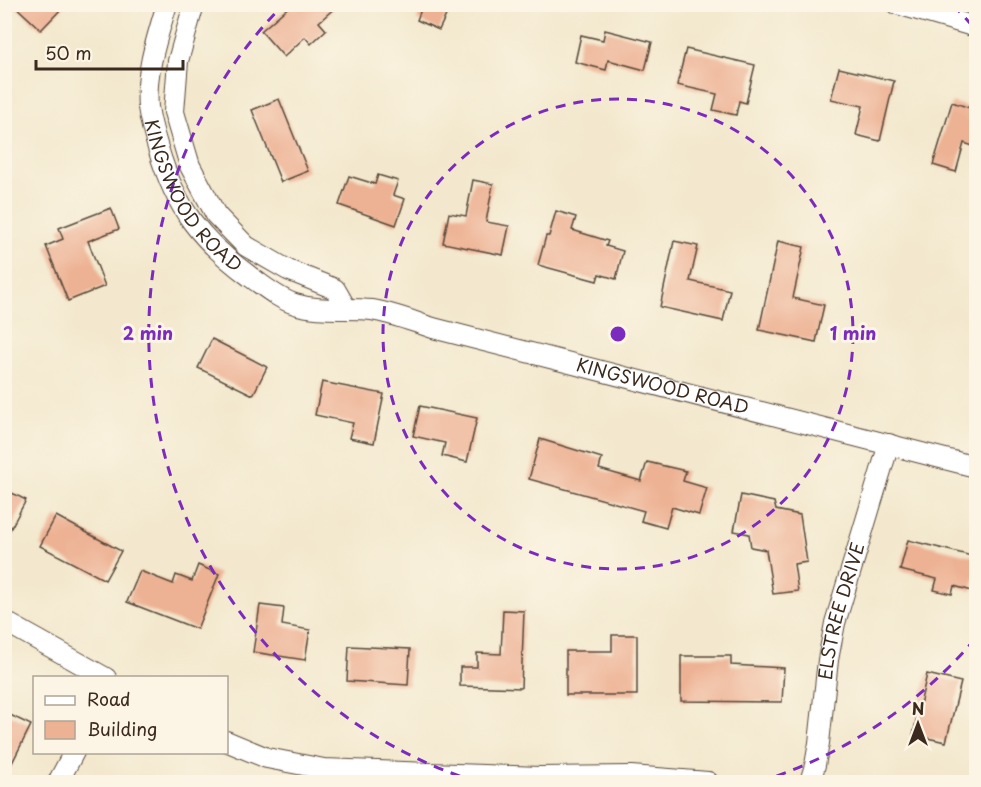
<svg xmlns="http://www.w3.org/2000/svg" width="981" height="787" font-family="'Playpen Sans',sans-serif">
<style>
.building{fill:#edb193}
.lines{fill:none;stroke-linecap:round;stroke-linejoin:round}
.minor-casing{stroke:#574638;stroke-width:22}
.minor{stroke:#fff;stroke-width:20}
.ring{fill:none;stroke:#7b2cbf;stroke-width:3;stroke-dasharray:10 8}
.labels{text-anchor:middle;stroke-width:6;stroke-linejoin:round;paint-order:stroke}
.street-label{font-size:18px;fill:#3b2a1e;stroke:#fcf5e5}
.centre{fill:#7b2cbf;stroke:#fcf5e5;stroke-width:3}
.ring-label{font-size:18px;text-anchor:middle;font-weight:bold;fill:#7b2cbf;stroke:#fcf5e5;stroke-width:6;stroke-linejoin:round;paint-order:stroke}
</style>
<rect width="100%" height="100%" fill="#fcf5e5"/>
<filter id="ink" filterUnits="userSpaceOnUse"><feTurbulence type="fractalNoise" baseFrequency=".0167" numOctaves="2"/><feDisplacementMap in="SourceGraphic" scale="12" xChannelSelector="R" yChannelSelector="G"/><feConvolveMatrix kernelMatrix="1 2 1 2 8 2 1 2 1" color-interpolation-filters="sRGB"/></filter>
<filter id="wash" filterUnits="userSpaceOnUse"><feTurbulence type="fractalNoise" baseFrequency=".008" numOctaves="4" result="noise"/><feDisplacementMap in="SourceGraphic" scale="24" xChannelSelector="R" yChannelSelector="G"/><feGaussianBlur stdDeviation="1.35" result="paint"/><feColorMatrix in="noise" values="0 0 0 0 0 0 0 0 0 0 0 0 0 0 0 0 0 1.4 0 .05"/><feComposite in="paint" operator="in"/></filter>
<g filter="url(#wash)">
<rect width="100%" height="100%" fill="#f3e8cd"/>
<g id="blocks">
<g class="building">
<path d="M13 4H66L41 30Z"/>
<path d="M292 4H339L319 22 326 30 311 44 305 37 284 57 261 31Z"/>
<path d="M423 4H446L444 9 448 11 439 30 417 20Z"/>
<path d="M605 30 652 42 645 70 608 60 606 70 575 62 581 35 603 40Z"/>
<path d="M686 49 755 65 746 103 739 101 736 115 713 110 717 94 677 85Z"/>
<path d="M839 68 894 81 880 141 856 135 863 106 831 99Z"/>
<path d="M279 99 308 171 281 182 252 110Z"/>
<path d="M952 102 976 110V147L964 143 956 172 933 165Z"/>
<path d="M378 175 398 181 393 195 405 199 396 225 339 205 349 176 375 184Z"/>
<path d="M473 180 493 184 486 222 509 226 503 255 443 243 449 213 466 216Z"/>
<path d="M111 208 119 229 88 241 105 286 68 301 46 246 63 239 59 228Z"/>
<path d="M556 211 576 217 572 230 608 241 606 246 623 251 616 279 599 274 597 281 538 265 546 236H549Z"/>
<path d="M674 241 698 246 690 281 730 290 723 321 660 307Z"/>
<path d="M778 241 804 247 793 298 824 305 816 342 759 330Z"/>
<path d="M212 339 267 367 253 395 198 368Z"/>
<path d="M322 382 384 394 374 443 349 438 353 423 315 415Z"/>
<path d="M420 406 477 418 467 462 442 456 445 443 413 436Z"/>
<path d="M540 439 602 458 599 469 641 481 647 462 686 471 683 481 707 488 699 515 672 507 666 528 641 521 644 511 529 479Z"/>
<path d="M4 489 26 500 4 541Z"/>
<path d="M741 495 774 502 776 510 800 515 807 562 794 564 798 591 773 594 766 550 751 547 749 534 734 531Z"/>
<path d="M56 516 121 551 105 580 40 546Z"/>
<path d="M908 540 976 557V572L972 591 954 586 952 594 934 590 937 579 900 570Z"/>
<path d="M198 565 219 574 197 629 127 602 140 571 173 584 176 575 192 581Z"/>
<path d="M260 605 284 608 282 625 310 630 305 660 253 652Z"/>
<path d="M503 610 524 611 521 688 460 686V667H477V653L501 654Z"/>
<path d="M612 635H637V695H566V651H612Z"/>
<path d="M349 646 410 649 408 685 347 681Z"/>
<path d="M681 656H731V665L784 668 782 702 681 701Z"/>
<path d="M927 674 961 682 946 742 913 735Z"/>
<path d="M4 712 31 725 4 779Z"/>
</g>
</g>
</g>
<g filter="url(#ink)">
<use href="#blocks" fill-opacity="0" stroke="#574638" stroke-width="1.5"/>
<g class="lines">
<g class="minor-casing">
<g id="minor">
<path id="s1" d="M167 4C157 38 145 72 148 107 150 121 154 135 158 148 176 209 200 240 252 278 265 287 279 299 295 304 320 312 346 307 372 310 392 313 414 322 433 328L976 467"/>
<path d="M194 4 178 61 174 112 190 166 216 215 246 246 288 270 335 289 346 308"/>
<path d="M897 4 976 27"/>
<path d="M4 621 106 678"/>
<path d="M226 741 267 758 324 769 539 777 631 776 708 782"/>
<path d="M58 782 74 752"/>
<path id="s2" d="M810 782 815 765 819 743 828 660 835 623 889 444"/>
</g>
</g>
<use href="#minor" class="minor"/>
</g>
</g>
<g class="ring">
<circle cx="618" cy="334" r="235"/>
<path d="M975 639A470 470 0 0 1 759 782M477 782A470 470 0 0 1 283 5M953 5A470 470 0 0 1 975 29"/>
</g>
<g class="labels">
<g class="street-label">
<text dy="6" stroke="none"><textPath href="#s1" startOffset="207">KINGSWOOD ROAD</textPath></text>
<text dy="6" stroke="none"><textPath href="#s1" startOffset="740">KINGSWOOD ROAD</textPath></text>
<text dy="6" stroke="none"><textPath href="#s2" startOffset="174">ELSTREE DRIVE</textPath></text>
</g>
</g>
<circle cx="618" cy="334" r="9" class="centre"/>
<g class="ring-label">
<text x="853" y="340">1 min</text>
<text x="148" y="340">2 min</text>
</g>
<rect width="981" height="787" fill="none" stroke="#fcf5e5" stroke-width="24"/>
<rect x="33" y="676" width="195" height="78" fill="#fcf5e5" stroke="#afa495" stroke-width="1.5"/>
<rect x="45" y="696" width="30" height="9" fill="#ffffff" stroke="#afa495" stroke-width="1.5"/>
<text x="87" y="706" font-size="18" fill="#3b2a1e">Road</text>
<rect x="45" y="721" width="30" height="18" fill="#edb193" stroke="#afa495" stroke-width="1.5"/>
<text x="87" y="736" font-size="18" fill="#3b2a1e">Building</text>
<g transform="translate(918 724)" stroke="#fcf5e5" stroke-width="4.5" paint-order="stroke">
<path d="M0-4.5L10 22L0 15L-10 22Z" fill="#3b2a1e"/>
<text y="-9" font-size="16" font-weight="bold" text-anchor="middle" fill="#3b2a1e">N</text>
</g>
<path d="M36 60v9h147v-9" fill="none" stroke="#3b2a1e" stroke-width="3"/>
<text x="45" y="60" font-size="18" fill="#3b2a1e" stroke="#fcf5e5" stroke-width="4.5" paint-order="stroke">50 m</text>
</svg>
